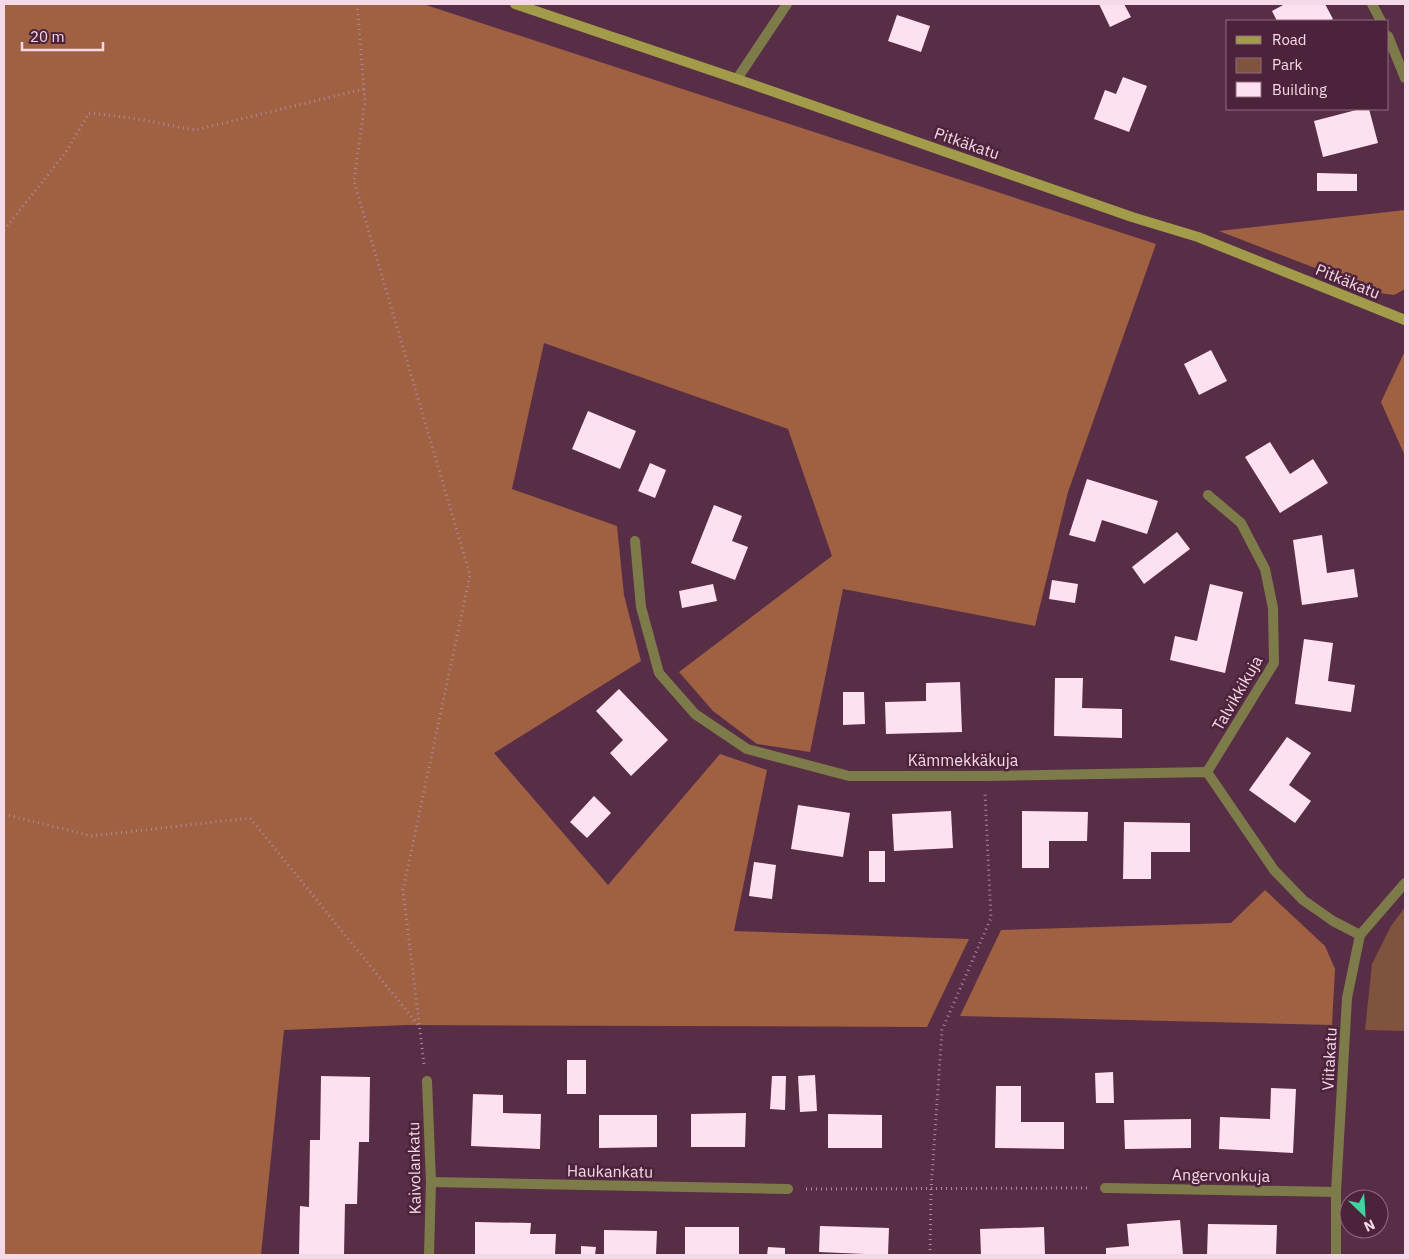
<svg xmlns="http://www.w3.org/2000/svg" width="1409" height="1259" font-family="'IBM Plex Sans',sans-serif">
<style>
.green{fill:#80533e}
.forest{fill:#a06042}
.building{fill:#fee1f0}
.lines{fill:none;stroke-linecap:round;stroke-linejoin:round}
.path{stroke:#ad8a9e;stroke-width:3;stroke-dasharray:1 4;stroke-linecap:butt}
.street{stroke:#7e7b4a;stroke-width:10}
.secondary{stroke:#a29c4a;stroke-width:10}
.labels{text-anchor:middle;stroke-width:5;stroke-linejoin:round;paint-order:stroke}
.street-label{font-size:16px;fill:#f5d9e8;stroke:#4d233c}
</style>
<rect width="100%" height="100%" fill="#582d46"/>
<path class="green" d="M1405 907V1031L1365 1030 1372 964 1391 926Z"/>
<g class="forest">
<path d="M4 4H423L1156 244 1068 492 1035 626 843 589 810 752 757 744 713 711 679 672 832 556 788 429 544 343 512 489 617 526 624 595 641 661 494 753 608 885 720 754 767 770 734 931 969 939 927 1027 407 1025 284 1030 261 1255H4Z"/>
<path d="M1405 210V289L1394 295 1380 293 1219 231Z"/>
<path d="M1405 351V456L1381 402Z"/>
<path d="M1265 890 1325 946 1335 969 1332 1025 960 1016 1001 930 1231 923Z"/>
</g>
<g class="building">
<path d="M1099 4H1124L1131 17 1110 27Z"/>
<path d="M1285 4H1325L1333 19 1329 21H1277L1272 11Z"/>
<path d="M897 15 930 26 921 52 888 41Z"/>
<path d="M1123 77 1147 86 1129 132 1094 119 1105 90 1116 94Z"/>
<path d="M1360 109H1369L1378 143 1323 157 1314 121Z"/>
<path d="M1317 173 1357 174V191H1317Z"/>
<path d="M1211 350 1227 381 1199 395 1184 364Z"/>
<path d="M588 411 636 431 620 469 572 449Z"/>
<path d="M1270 442 1290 474 1313 459 1328 483 1280 513 1245 457Z"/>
<path d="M650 463 666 470 655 498 638 491Z"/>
<path d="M1087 479 1158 501 1147 534 1102 520 1095 542 1069 535Z"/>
<path d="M714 505 742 516 732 541 748 547 735 580 691 563Z"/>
<path d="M1177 532 1190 549 1144 584 1132 567Z"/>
<path d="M1322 535 1327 573 1354 569 1358 597 1302 605 1293 540Z"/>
<path d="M1052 580 1078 584 1075 603 1049 599Z"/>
<path d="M713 584 717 601 682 608 679 591Z"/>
<path d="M1210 584 1243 592 1225 673 1170 660 1175 636 1197 641Z"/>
<path d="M1304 639 1333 643 1328 681 1355 685 1351 712 1295 704Z"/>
<path d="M1055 678H1083L1082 708 1122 709V738L1054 736Z"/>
<path d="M960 682 962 732 886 734 885 702 926 701V683Z"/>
<path d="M619 689 668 740 631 776 610 753 623 740 596 711Z"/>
<path d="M843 692H864L865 724 843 725Z"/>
<path d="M1287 737 1311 753 1289 785 1311 801 1295 823 1249 790Z"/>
<path d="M594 796 611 813 587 838 570 822Z"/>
<path d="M798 805 850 813 843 857 791 849Z"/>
<path d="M951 811 953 848 894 851 892 814Z"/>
<path d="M1022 811 1088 812 1087 841H1049V868H1022Z"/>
<path d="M1124 822 1190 823V852H1151V879H1123Z"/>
<rect x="869" y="851" width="16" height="31"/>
<path d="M754 862 776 865 772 899 749 896Z"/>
<rect x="567" y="1060" width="19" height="34"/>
<path d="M1113 1072 1114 1103H1096L1095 1073Z"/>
<path d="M815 1075 817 1111 800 1112 798 1076Z"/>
<path d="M321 1076 370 1077 369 1142H359L357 1204H345L344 1255H299L300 1206 309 1207 310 1140H320Z"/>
<path d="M772 1076H786L785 1110 770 1109Z"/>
<path d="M996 1086H1021V1122H1064V1149L995 1148Z"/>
<path d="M1271 1088 1296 1089 1293 1153 1219 1149 1220 1117 1270 1119Z"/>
<path d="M473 1094 503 1095V1113L541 1114 540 1149 471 1146Z"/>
<path d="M746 1113 745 1147H691V1114Z"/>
<path d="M828 1114 882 1115V1148H828Z"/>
<path d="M599 1115H657V1147L599 1148Z"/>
<path d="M1191 1119V1148L1125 1149 1124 1120Z"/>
<path d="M1180 1220 1183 1255H1106V1248L1129 1246 1127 1224Z"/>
<path d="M475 1222 531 1223 530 1234H556L555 1255H475Z"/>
<path d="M1208 1224 1277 1225 1276 1255H1207Z"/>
<path d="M820 1226 889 1228 888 1255 819 1252Z"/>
<rect x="685" y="1227" width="54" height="28"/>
<path d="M1044 1227 1045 1255H981L980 1229Z"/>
<path d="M604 1230 657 1231 656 1255H604Z"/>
<path d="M581 1246 596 1247 595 1255H581Z"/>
<path d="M768 1247 785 1248V1255H767Z"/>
</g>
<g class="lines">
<g class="path">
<path d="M357 4 365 101 354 181 470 575 403 890 424 1064"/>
<path d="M4 230 66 152 89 113 132 118 195 130 364 89"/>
<path d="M4 814 91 836 250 818 419 1026"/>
<path d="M806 1189 1087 1188"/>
<path d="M930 1255 931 1190 942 1030 991 918 985 794"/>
</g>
<g class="street">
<path d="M1372 4 1381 21"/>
<path d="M1388 36 1405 78"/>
<path d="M737 79 787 4"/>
<path d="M635 541 641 607 659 673 695 714 747 749 849 776H984L1207 772 1274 870 1303 900 1333 921 1360 935"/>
<path d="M1207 772 1274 663 1273 608 1265 569 1241 523 1208 495"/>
<path d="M427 1081 431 1182 429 1255"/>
<path d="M431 1182 788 1189"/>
<path d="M1105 1188 1336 1192"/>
<path d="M1336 1255V1192L1347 998 1360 935 1405 883"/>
</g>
<path class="secondary" d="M515 4 737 79 1132 217 1198 237 1405 320"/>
</g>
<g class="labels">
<g class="street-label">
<text transform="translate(967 143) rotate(19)" y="6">Pitkäkatu</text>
<text transform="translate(1348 281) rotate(22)" y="6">Pitkäkatu</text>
<text transform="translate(1237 693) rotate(-60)" y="6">Talvikkikuja</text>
<text x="963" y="766">Kämmekkäkuja</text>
<text transform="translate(1329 1059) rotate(-87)" y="6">Viitakatu</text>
<text transform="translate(414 1168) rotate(-91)" y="6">Kaivolankatu</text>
<text transform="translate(610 1171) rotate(1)" y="6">Haukankatu</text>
<text transform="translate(1221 1175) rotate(1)" y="6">Angervonkuja</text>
</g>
</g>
<rect width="1409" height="1259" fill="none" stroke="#f5d9e8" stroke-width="10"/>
<rect x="1226" y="20" width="162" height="90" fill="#4d233c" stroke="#906c81"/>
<rect x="1236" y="36" width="25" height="8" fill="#a29c4a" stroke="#906c81"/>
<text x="1272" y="45" font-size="15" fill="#f5d9e8">Road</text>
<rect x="1236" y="58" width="25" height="15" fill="#80533e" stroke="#906c81"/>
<text x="1272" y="70" font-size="15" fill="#f5d9e8">Park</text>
<rect x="1236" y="82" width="25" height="15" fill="#fee1f0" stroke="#906c81"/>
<text x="1272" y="95" font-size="15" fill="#f5d9e8">Building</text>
<g transform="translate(1364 1214) rotate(155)"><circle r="24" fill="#4d233c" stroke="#906c81"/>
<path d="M0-4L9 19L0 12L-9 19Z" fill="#40d4a1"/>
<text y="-8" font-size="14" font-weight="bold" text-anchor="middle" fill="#f5d9e8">N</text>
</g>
<path d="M22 42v8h81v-8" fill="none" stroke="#f5d9e8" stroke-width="2.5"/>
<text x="30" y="42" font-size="15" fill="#f5d9e8" stroke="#4d233c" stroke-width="4" paint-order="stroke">20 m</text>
</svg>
